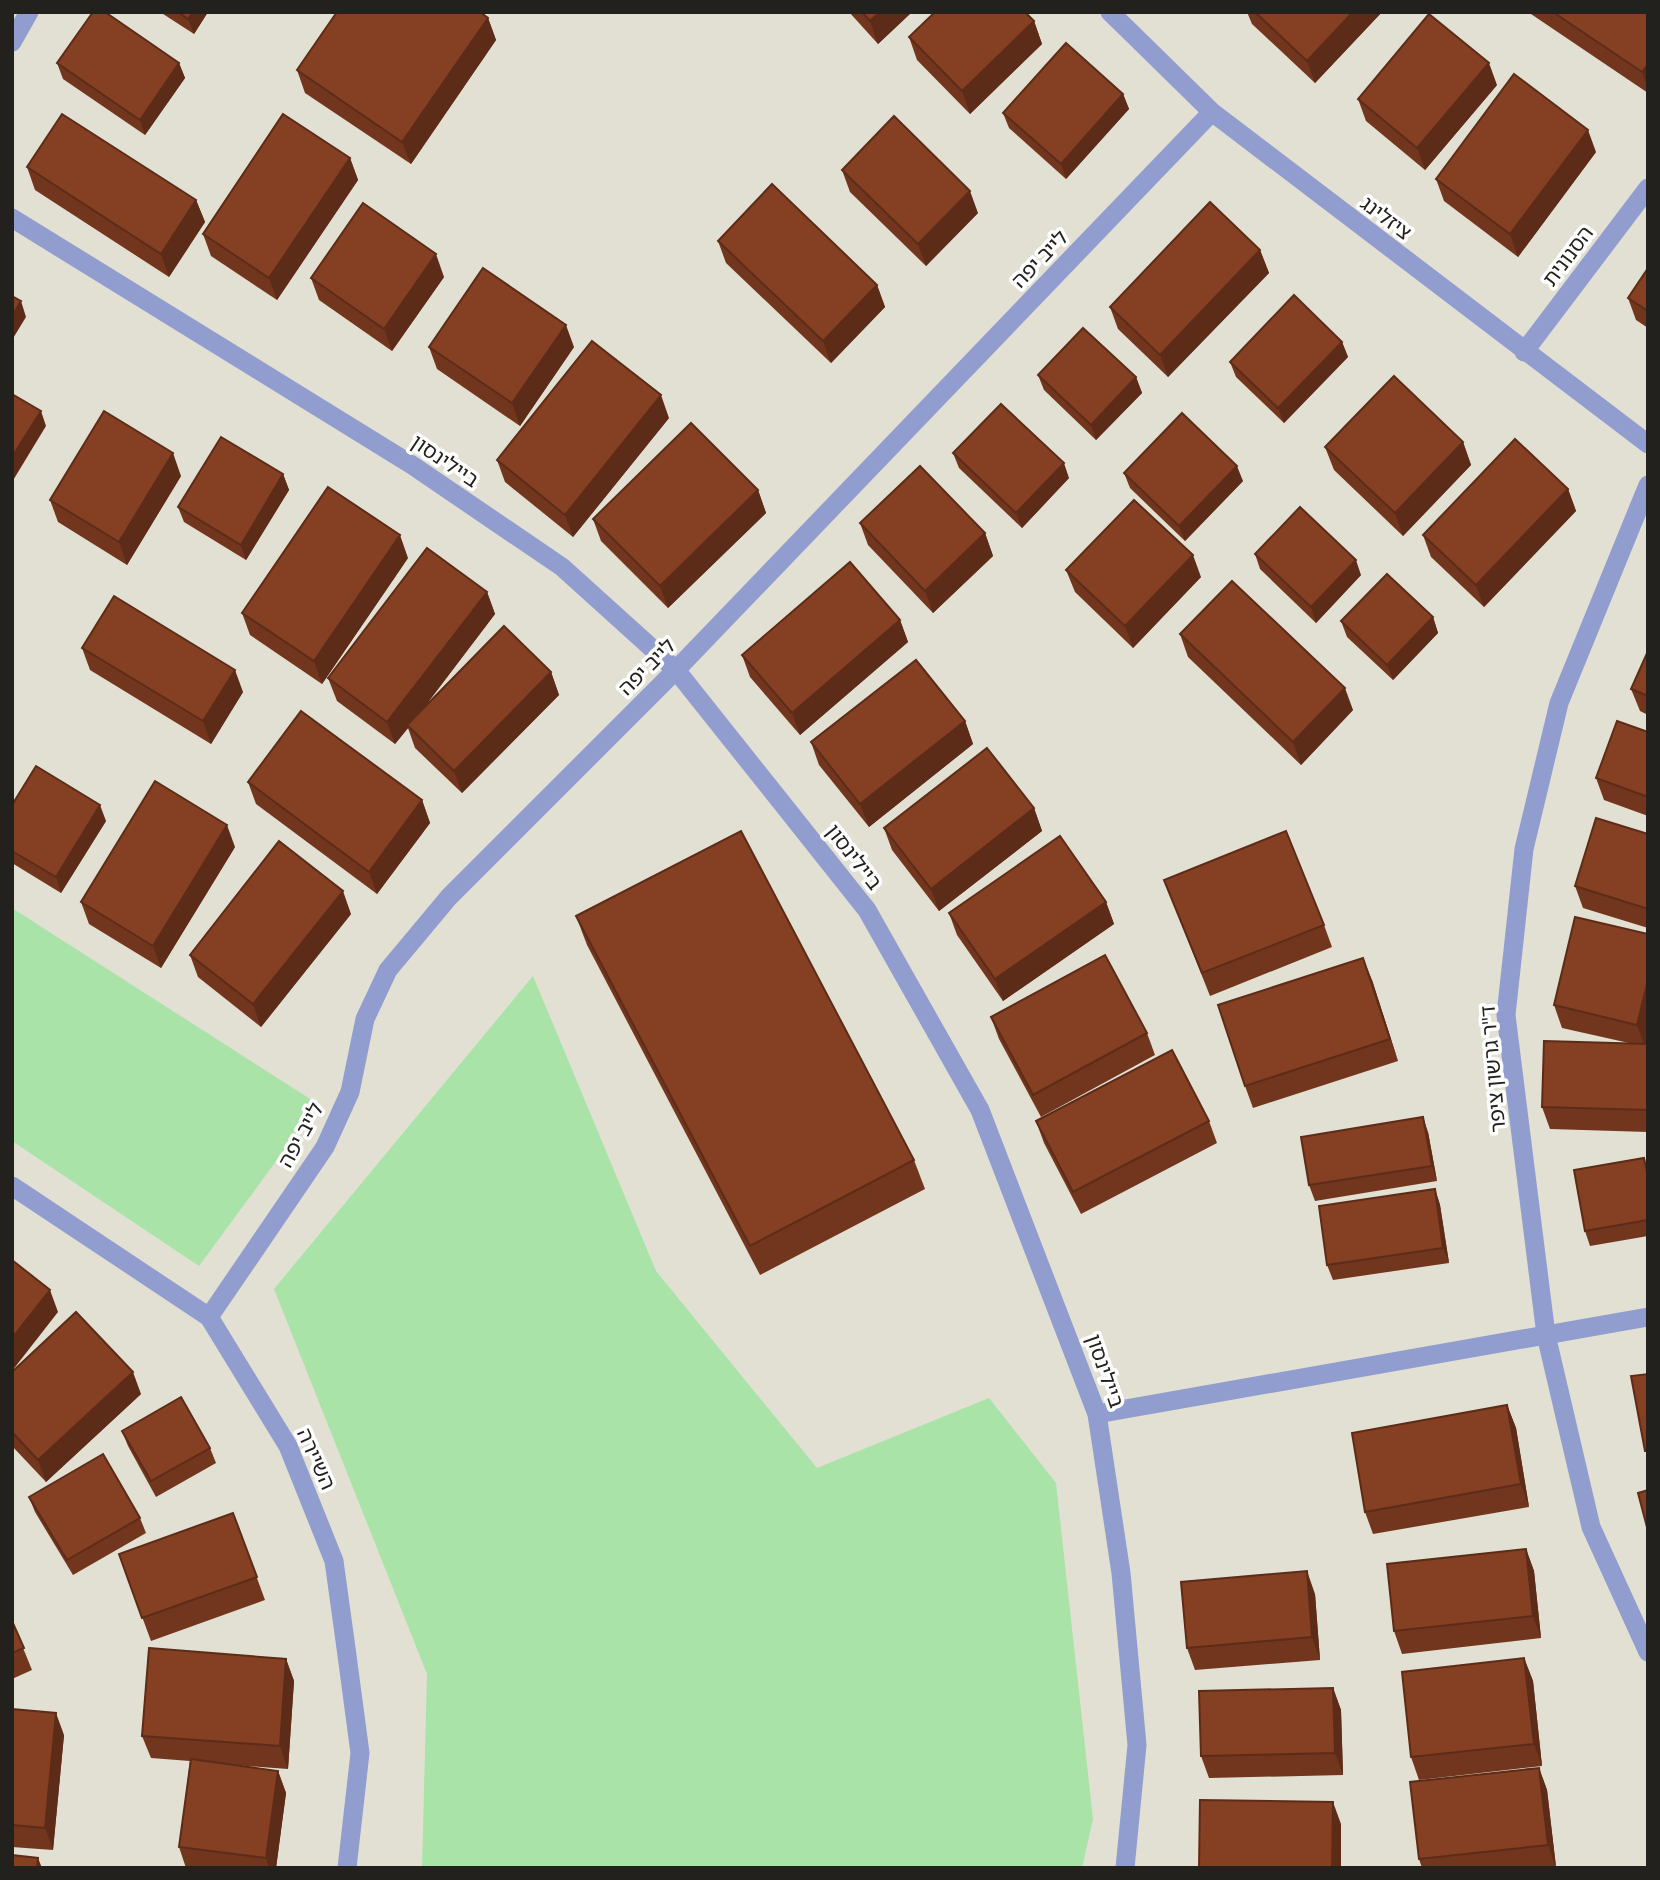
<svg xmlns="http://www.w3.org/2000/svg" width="1660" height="1880" font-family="'Zilla Slab','Noto Sans Hebrew',serif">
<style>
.green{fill:#a9e3a8}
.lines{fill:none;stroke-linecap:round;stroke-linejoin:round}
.minor{stroke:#919dcf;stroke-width:19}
.wall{fill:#72361e}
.shaded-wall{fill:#5d2c18}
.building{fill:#853f23;stroke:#5d2c18;stroke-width:2}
.labels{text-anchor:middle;stroke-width:7;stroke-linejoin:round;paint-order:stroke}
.street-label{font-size:21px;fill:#22211d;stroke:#fff}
</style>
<rect width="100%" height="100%" fill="#e2e0d3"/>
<g class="green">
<path d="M12 908 318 1104 199 1266 12 1141Z"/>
<path d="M533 976 656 1271 817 1468 989 1398 1056 1483 1093 1819 1082 1868H422L427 1674 274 1289Z"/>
</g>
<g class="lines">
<g class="minor">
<path d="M1110 12 1212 112 1648 444"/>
<path d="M12 42 29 12"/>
<path d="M12 218 412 465 562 567 676 670 867 910 980 1110 1097 1414 1121 1573 1137 1745 1125 1868"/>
<path d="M1524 352 1648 188"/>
<path d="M1648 485 1559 703 1524 849 1506 1015 1546 1335 1591 1527 1648 1652"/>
<path d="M12 1186 209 1317 288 1446 334 1561 346 1648 360 1753 347 1868"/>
<path d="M209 1317 325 1147 350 1092 365 1019 388 970 449 897 676 670 1212 112"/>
<path d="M1097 1414 1648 1317"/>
</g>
</g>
<g class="wall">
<path d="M160 12H208L194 34Z"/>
<path d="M849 12H912L878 44Z"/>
<path d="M1247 12H1382L1315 83 1252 24Z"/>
<path d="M1528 12H1648V93Z"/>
<path d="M488 18 496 40 411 164 305 93 297 70Z"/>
<path d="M1034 21 1042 44 970 114 917 60 909 37Z"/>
<path d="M57 63H179L185 78 145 135 63 79Z"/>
<path d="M1497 85 1425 170 1366 121 1358 99Z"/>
<path d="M1123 94 1129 109 1066 179 1009 128 1003 113Z"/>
<path d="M1596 152 1518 257 1444 201 1436 179Z"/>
<path d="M350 158 358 180 277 300 211 256 203 234Z"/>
<path d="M27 167 196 200 205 222 169 277 35 190Z"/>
<path d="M842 170 978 213 926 266 850 192Z"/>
<path d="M718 241 877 285 885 307 831 363 726 263Z"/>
<path d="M1260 250 1269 273 1168 377 1118 329 1110 307Z"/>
<path d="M1648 268V328L1636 320 1628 298Z"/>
<path d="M444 277 392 351 319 300 311 278Z"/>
<path d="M1342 342 1348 357 1284 423 1236 377 1230 362Z"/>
<path d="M429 347H574L520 426 437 369Z"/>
<path d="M1038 375 1136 377 1142 393 1096 440 1044 390Z"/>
<path d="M669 418 573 537 505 482 497 460Z"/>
<path d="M1463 442 1471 465 1403 536 1334 470 1325 447Z"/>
<path d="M953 453 1069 478 1022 528 959 468Z"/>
<path d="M1124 473 1243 481 1185 541 1130 488Z"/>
<path d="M283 474 289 490 246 560 184 522 178 507Z"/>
<path d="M181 476 127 565 58 522 50 500Z"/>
<path d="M1568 489 1576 511 1484 607 1431 557 1423 535Z"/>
<path d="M758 490 766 513 668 608 601 541 593 519Z"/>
<path d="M860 523 985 533 993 556 933 613 868 545Z"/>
<path d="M1255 554 1361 575 1316 623 1260 569Z"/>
<path d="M408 558 322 684 250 635 242 613Z"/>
<path d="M1066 570 1201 577 1133 648 1075 592Z"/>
<path d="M487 592 495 614 420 713 551 672 559 695 462 793 415 748 408 728 395 744 337 701 328 678Z"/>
<path d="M1433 617 1438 633 1393 680 1347 637 1341 621Z"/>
<path d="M900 620 908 642 800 735 750 677 742 655Z"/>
<path d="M1180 634 1353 710 1301 765 1188 657Z"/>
<path d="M82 648 243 692 211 744 90 670Z"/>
<path d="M1648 651V715L1640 711 1631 689Z"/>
<path d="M965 721 973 744 869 827 819 765 811 742Z"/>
<path d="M1648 732V816L1604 800 1596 778Z"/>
<path d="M248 782 422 800 430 823 377 894 256 804Z"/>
<path d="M12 805 106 821 61 893 12 863Z"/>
<path d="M1034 808 1042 831 939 911 892 850 884 828Z"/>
<path d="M1648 834V928L1583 908 1575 886Z"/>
<path d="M235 847 161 968 89 924 81 902Z"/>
<path d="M1164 880 1324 925 1332 947 1210 996Z"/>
<path d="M1106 902 1114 924 1003 1001 957 935 949 913Z"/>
<path d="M351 914 261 1027 198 977 190 955Z"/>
<path d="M576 916 914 1160 925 1189 760 1275 587 945Z"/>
<path d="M1648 934 1646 1044H1648V1132L1550 1129 1542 1107 1629 1043 1562 1028 1554 1005Z"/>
<path d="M1372 980 1398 1061 1253 1108 1245 1086Z"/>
<path d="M991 1017 1147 1033 1155 1055 1041 1117 999 1039Z"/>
<path d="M1036 1121H1209L1217 1143 1081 1214 1044 1143Z"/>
<path d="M1428 1132 1437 1181 1315 1201 1309 1185Z"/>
<path d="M1648 1167V1236L1590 1246 1585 1231Z"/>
<path d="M1435 1189 1440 1205 1449 1263 1333 1280 1327 1265Z"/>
<path d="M12 1372 141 1394 46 1482 12 1446Z"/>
<path d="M1507 1405 1516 1428 1529 1507 1373 1534 1365 1512Z"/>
<path d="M122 1431 210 1448 216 1463 156 1497 128 1446Z"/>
<path d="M29 1497 140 1518 146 1533 73 1575 35 1512Z"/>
<path d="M233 1513 265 1600 151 1641 119 1554Z"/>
<path d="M1526 1549 1534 1571 1541 1638 1402 1654 1394 1631Z"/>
<path d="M1315 1594 1320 1660 1195 1670 1187 1648Z"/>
<path d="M12 1621 32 1670 12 1679Z"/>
<path d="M1524 1658 1533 1681 1542 1766 1419 1780 1411 1757Z"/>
<path d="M286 1659 294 1681 288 1769 234 1765 278 1771 286 1793 276 1868H186L179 1847 190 1761 151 1758 142 1736Z"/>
<path d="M1333 1688 1341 1710 1343 1775 1209 1778 1201 1756Z"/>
<path d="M12 1709 64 1735 53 1850 12 1847Z"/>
<path d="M1539 1768 1547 1790 1556 1867 1422 1868 1419 1859Z"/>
</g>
<g class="shaded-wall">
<path d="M193 12H208L194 34 188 19Z"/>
<path d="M880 12H912L878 44 870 21Z"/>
<path d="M1353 12H1382L1315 83 1307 61Z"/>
<path d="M488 18 496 40 411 164 402 142Z"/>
<path d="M1034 21 1042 44 970 114 962 91Z"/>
<path d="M179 63 185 78 145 135 140 120Z"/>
<path d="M1489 63 1497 85 1425 170 1417 148Z"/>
<path d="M1648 64V89L1642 72Z"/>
<path d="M1123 94 1129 109 1066 179 1061 164Z"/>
<path d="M1588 130 1596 152 1518 257 1510 234Z"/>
<path d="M350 158 358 180 277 300 269 278Z"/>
<path d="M970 191 978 213 926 266 918 244Z"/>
<path d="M196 200 205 222 169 277 161 254Z"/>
<path d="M1260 250 1269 273 1168 377 1160 355Z"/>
<path d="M436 254 444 277 392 351 384 329Z"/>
<path d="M877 285 885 307 831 363 823 341Z"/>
<path d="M21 301 26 317 12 340V316Z"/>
<path d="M566 325 574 347 520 426 512 403Z"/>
<path d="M1342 342 1348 357 1284 423 1278 408Z"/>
<path d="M1136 377 1142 393 1096 440 1091 425Z"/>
<path d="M661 395 669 418 573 537 565 515Z"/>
<path d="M41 411 46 426 12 482V457Z"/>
<path d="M1463 442 1471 465 1403 536 1395 513Z"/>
<path d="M173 453 181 476 127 565 119 542Z"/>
<path d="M1064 463 1069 478 1022 528 1016 513Z"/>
<path d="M1237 466 1243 481 1185 541 1179 526Z"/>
<path d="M283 474 289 490 246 560 241 545Z"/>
<path d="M1568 489 1576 511 1484 607 1476 585Z"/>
<path d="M758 490 766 513 668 608 660 586Z"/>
<path d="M985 533 993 556 933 613 925 591Z"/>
<path d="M400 535 408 558 322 684 314 661Z"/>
<path d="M1193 555 1201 577 1133 648 1125 626Z"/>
<path d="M1356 560 1361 575 1316 623 1311 607Z"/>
<path d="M487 592 495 614 409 727 407 725 408 728 395 744 387 722Z"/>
<path d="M1433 617 1438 633 1393 680 1387 665Z"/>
<path d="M900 620 908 642 800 735 792 713Z"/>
<path d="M235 670 243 692 211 744 203 721Z"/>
<path d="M551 672 559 695 462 793 454 771Z"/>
<path d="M1345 688 1353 710 1301 765 1293 742Z"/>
<path d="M965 721 973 744 869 827 860 804Z"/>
<path d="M422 800 430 823 377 894 369 872Z"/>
<path d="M100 805 106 821 61 893 56 877Z"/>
<path d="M1034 808 1042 831 939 911 931 889Z"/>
<path d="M227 825 235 847 161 968 153 946Z"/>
<path d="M343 891 351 914 261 1027 253 1004Z"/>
<path d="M1106 902 1114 924 1003 1001 995 979Z"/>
<path d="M1363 958 1372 980 1398 1061 1390 1039Z"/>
<path d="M1648 980V1037L1645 1047 1637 1025Z"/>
<path d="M1423 1117 1428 1132 1437 1181 1432 1166Z"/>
<path d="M1435 1189 1440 1205 1449 1263 1443 1248Z"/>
<path d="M50 1290 58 1312 12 1371V1338Z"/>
<path d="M133 1372 141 1394 46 1482 38 1460Z"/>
<path d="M1507 1405 1516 1428 1529 1507 1521 1484Z"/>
<path d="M1526 1549 1534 1571 1541 1638 1533 1616Z"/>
<path d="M1307 1571 1315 1594 1320 1660 1312 1637Z"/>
<path d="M1524 1658 1533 1681 1542 1766 1534 1744Z"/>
<path d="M286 1659 294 1681 288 1769 280 1746Z"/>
<path d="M1333 1688 1341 1710 1343 1775 1335 1753Z"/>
<path d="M56 1713 64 1735 53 1850 45 1828Z"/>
<path d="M1539 1768 1547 1790 1556 1867 1548 1845Z"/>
<path d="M278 1771 286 1793 276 1868H269L266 1858Z"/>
<path d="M1333 1802 1341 1824V1868H1332Z"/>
<path d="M38 1858 42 1868H37Z"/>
</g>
<g class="building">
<path d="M93 12H105L179 63 140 120 57 63Z"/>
<path d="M178 12H193L188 19Z"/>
<path d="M337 12H480L488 18 402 142 297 70Z"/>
<path d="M862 12H880L870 21Z"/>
<path d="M935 12H1025L1034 21 962 91 909 37Z"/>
<path d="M1255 12H1353L1307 61Z"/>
<path d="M1553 12H1648V64L1642 72Z"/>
<path d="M1429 14 1489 63 1417 148 1358 99Z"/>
<path d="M1066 43 1123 94 1061 164 1003 113Z"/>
<path d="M1514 74 1588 130 1510 234 1436 179Z"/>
<path d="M62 114 196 200 161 254 27 167Z"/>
<path d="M283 114 350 158 269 278 203 234Z"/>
<path d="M894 116 970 191 918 244 842 170Z"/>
<path d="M772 184 877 285 823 341 718 241Z"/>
<path d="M1210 202 1260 250 1160 355 1110 307Z"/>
<path d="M363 203 436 254 384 329 311 278Z"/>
<path d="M483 268 566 325 512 403 429 347Z"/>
<path d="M1648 268V311L1628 298Z"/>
<path d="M1294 295 1342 342 1278 408 1230 362Z"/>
<path d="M12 296 21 301 12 316Z"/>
<path d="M1083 328 1136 377 1091 425 1038 375Z"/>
<path d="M592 341 661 395 565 515 497 460Z"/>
<path d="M1394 376 1463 442 1395 513 1325 447Z"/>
<path d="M12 394 41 411 12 457Z"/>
<path d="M1001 404 1064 463 1016 513 953 453Z"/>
<path d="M104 411 173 453 119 542 50 500Z"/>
<path d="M1182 413 1237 466 1179 526 1124 473Z"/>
<path d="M691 423 758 490 660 586 593 519Z"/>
<path d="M221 437 283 474 241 545 178 507Z"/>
<path d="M1515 439 1568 489 1476 585 1423 535Z"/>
<path d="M920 466 985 533 925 591 860 523Z"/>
<path d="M328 487 400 535 314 661 242 613Z"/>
<path d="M1134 500 1193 555 1125 626 1066 570Z"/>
<path d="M1300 507 1356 560 1311 607 1255 554Z"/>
<path d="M427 548 487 592 387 722 328 678Z"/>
<path d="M850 562 900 620 792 713 742 655Z"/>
<path d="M1387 574 1433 617 1387 665 1341 621Z"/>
<path d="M1232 581 1345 688 1293 742 1180 634Z"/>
<path d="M114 596 235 670 203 721 82 648Z"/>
<path d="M504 626 551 672 454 771 407 725Z"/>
<path d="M1648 651V696L1631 689Z"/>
<path d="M916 660 965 721 860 804 811 742Z"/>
<path d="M301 711 422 800 369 872 248 782Z"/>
<path d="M1617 721 1648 732V797L1596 778Z"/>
<path d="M987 748 1034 808 931 889 884 828Z"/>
<path d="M36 766 100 805 56 877 12 851V805Z"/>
<path d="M155 781 227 825 153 946 81 902Z"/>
<path d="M1596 818 1648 834V909L1575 886Z"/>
<path d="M741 831 914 1160 750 1246 576 916Z"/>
<path d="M1286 831 1324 925 1202 973 1164 880Z"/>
<path d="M1060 836 1106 902 995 979 949 913Z"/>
<path d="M279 841 343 891 253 1004 190 955Z"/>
<path d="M1575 917 1648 934V980L1637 1025 1554 1005Z"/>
<path d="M1105 955 1147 1033 1033 1095 991 1017Z"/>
<path d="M1363 958 1390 1039 1245 1086 1218 1005Z"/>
<path d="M1544 1041 1648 1044V1110L1542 1107Z"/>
<path d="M1172 1050 1209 1121 1073 1192 1036 1121Z"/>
<path d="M1423 1117 1432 1166 1309 1185 1301 1137Z"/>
<path d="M1644 1158 1648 1177V1220L1585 1231 1574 1170Z"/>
<path d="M1435 1189 1443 1248 1327 1265 1319 1206Z"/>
<path d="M12 1260 50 1290 12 1338Z"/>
<path d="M76 1312 133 1372 38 1460 12 1432V1372Z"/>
<path d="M1648 1374V1451H1645L1631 1376Z"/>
<path d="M181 1397 210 1448 151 1481 122 1431Z"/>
<path d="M1507 1405 1521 1484 1365 1512 1352 1433Z"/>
<path d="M103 1454 140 1518 67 1560 29 1497Z"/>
<path d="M1648 1490V1531L1638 1493Z"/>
<path d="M233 1513 257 1577 142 1618 119 1554Z"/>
<path d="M1526 1549 1533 1616 1394 1631 1387 1564Z"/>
<path d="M1307 1571 1312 1637 1187 1648 1181 1582Z"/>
<path d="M12 1621 24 1648 12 1653Z"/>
<path d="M149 1648 286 1659 280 1746 142 1736Z"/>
<path d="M1524 1658 1534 1744 1411 1757 1402 1672Z"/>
<path d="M1333 1688 1335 1753 1201 1756 1199 1691Z"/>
<path d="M12 1709 56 1713 45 1828 12 1825Z"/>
<path d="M191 1759 278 1771 266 1858 179 1847Z"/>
<path d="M1539 1768 1548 1845 1419 1859 1410 1782Z"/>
<path d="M1200 1800 1333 1802 1332 1868H1199Z"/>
<path d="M12 1855 38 1858 37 1868H12Z"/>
</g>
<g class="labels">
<g class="street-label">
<text transform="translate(1386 218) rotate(37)" y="7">ציזלינג</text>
<text transform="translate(1568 256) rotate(-53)" y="7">הסנונית</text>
<text transform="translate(1040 259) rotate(-46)" y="7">לייב יפה</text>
<text transform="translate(445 461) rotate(34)" y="7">ביילינסון</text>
<text transform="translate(647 667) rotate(-45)" y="7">לייב יפה</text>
<text transform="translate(854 857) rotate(52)" y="7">ביילינסון</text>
<text transform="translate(1493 1069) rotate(-95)" y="7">ד"ר גרשון ציפר</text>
<text transform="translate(301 1135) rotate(-61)" y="7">לייב יפה</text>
<text transform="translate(1105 1371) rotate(71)" y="7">ביילינסון</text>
<text transform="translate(316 1459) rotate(66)" y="7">השיירה</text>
</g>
</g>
<rect width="1660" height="1880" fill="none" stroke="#22211d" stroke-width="28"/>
</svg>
